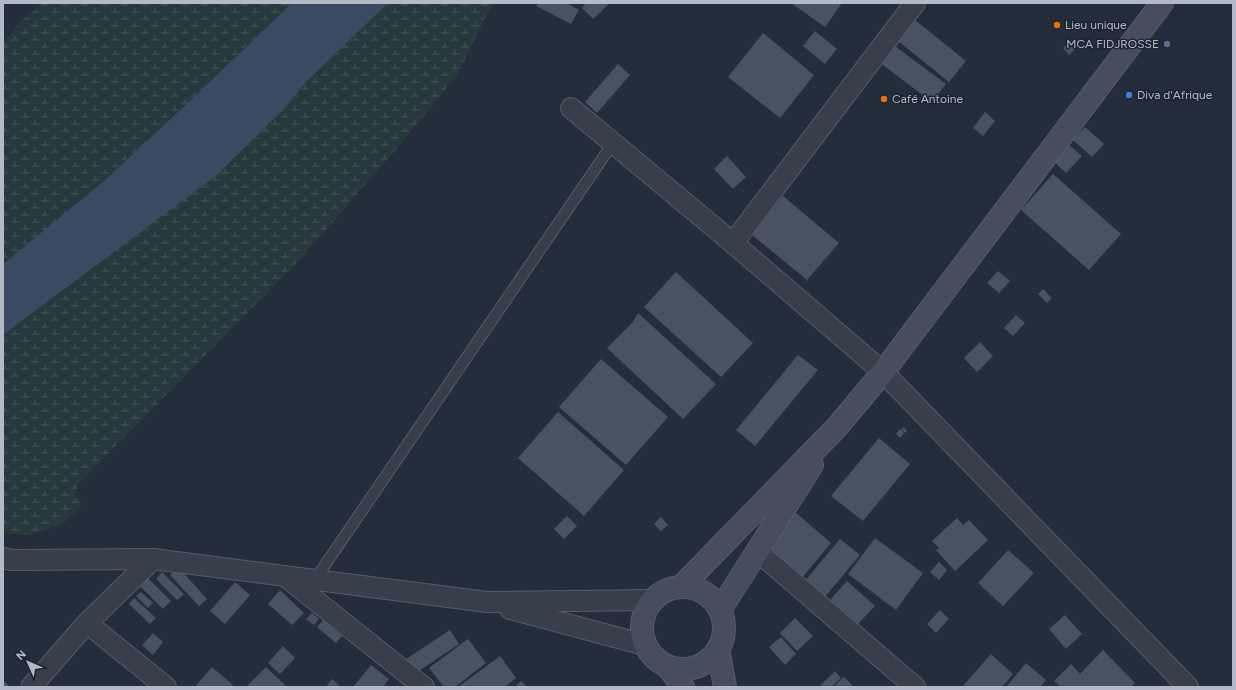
<svg xmlns="http://www.w3.org/2000/svg" width="1236" height="690" font-family="Figtree,sans-serif">
<style>
.wetland{fill:url(#wetland-marsh)}
.water{fill:#3a4a63}
.building{fill:#485262}
.lines{fill:none;stroke-linecap:round;stroke-linejoin:round}
.lane-casing{stroke:#565d69;stroke-width:12}
.street-casing{stroke:#565d69;stroke-width:22}
.secondary-casing{stroke:#565d69;stroke-width:24}
.lane{stroke:#383f4b;stroke-width:10}
.street{stroke:#383f4b;stroke-width:20}
.secondary{stroke:#464e5e;stroke-width:22}
.food-dot{fill:#e8710a;stroke:#1d2430;stroke-width:1.5}
.service-dot{fill:#5c6f8a;stroke:#1d2430;stroke-width:1.5}
.shop-dot{fill:#3f7fe0;stroke:#1d2430;stroke-width:1.5}
.labels{text-anchor:middle;stroke-width:3;stroke-linejoin:round;paint-order:stroke}
.poi-label{font-size:12px;fill:#b3bac7;stroke:#1d2430;text-anchor:start}
</style>
<defs>
<pattern id="wetland-marsh" width="20" height="14" patternUnits="userSpaceOnUse"><rect width="20" height="14" fill="#26393c"/><path d="M1 5h8M5 5V1M11 12h8M15 12V8" fill="none" stroke="#435457"/></pattern>
</defs>
<rect width="100%" height="100%" fill="#242d3b"/>
<path class="wetland" d="M43 3H495L485 18 458 74 405 139 296 264 79 483 75 494 81 501V505L75 512 60 525 28 535 3 533V43L21 21Z"/>
<path class="water" d="M292 3H388L307 81 283 110 217 175 3 335V264L104 181 193 98Z"/>
<g class="building">
<path d="M538 3H567L579 10 571 24 536 6Z"/>
<path d="M586 3H610L593 19 582 8Z"/>
<path d="M791 3H842L825 27Z"/>
<path d="M915 20 966 61 949 82 898 41Z"/>
<path d="M815 31 837 49 825 64 803 46Z"/>
<path d="M763 33 814 75 780 118 728 77Z"/>
<path d="M1068 43 1075 49 1069 55 1063 48Z"/>
<path d="M892 44 946 84 932 102 879 62Z"/>
<path d="M618 64 630 75 597 113 585 102Z"/>
<path d="M985 112 995 121 983 136 973 128Z"/>
<path d="M1085 127 1104 144 1092 157 1073 140Z"/>
<path d="M1067 143 1082 156 1066 173 1052 160Z"/>
<path d="M727 156 746 177 733 189 714 169Z"/>
<path d="M1053 174 1121 234 1089 270 1021 210Z"/>
<path d="M783 196 839 243 807 280 751 234Z"/>
<path d="M998 271 1010 281 999 293 987 283Z"/>
<path d="M676 272 753 343 721 377 644 307Z"/>
<path d="M1043 289 1052 298 1047 303 1038 294Z"/>
<path d="M638 313 716 384 683 419 607 348 633 322Z"/>
<path d="M1016 315 1025 323 1013 336 1004 328Z"/>
<path d="M980 342 993 356 977 372 964 358Z"/>
<path d="M798 355 818 370 755 446 736 430Z"/>
<path d="M601 359 668 417 626 465 559 407Z"/>
<path d="M558 412 624 470 584 516 518 458Z"/>
<path d="M904 427 907 431 905 433 901 429Z"/>
<path d="M900 429 904 433 900 438 896 434Z"/>
<path d="M879 438 910 464 863 521 831 496Z"/>
<path d="M794 511 831 543 801 579 763 547Z"/>
<path d="M567 516 577 526 564 539 554 529Z"/>
<path d="M661 517 668 525 661 531 654 524Z"/>
<path d="M957 518 963 525 969 520 988 540 955 571 936 550 939 548 932 541Z"/>
<path d="M875 538 923 573 896 610 848 574Z"/>
<path d="M840 539 860 555 824 598 804 582Z"/>
<path d="M1008 550 1034 573 1003 606 978 583Z"/>
<path d="M939 562 947 570 939 580 930 572Z"/>
<path d="M178 567 207 599 199 606 170 575Z"/>
<path d="M162 572 184 594 177 600 156 579Z"/>
<path d="M147 577 171 601 163 609 139 585Z"/>
<path d="M847 581 875 606 857 625 830 600Z"/>
<path d="M235 582 250 595 225 624 210 611Z"/>
<path d="M280 590 304 613 292 625 268 604Z"/>
<path d="M141 592 153 603 148 608 136 596Z"/>
<path d="M134 598 156 618 150 624 129 604Z"/>
<path d="M940 610 949 619 936 633 927 624Z"/>
<path d="M312 613 319 619 314 625 306 619Z"/>
<path d="M1065 615 1082 634 1066 649 1049 629Z"/>
<path d="M795 618 813 636 797 651 780 633Z"/>
<path d="M323 620 342 636 336 643 317 627Z"/>
<path d="M450 630 459 644 416 673 406 659Z"/>
<path d="M153 633 163 642 153 655 142 645Z"/>
<path d="M781 637 796 654 785 665 769 647Z"/>
<path d="M468 639 486 663 455 687H444L429 668Z"/>
<path d="M283 646 295 658 280 674 268 663Z"/>
<path d="M1103 650 1135 683 1131 687H1061L1054 681 1071 664 1080 674Z"/>
<path d="M991 654 1013 674 1002 687H962Z"/>
<path d="M500 656 516 678 505 687H458Z"/>
<path d="M1026 663 1046 680 1040 687H1006Z"/>
<path d="M371 665 389 679 383 687H353Z"/>
<path d="M212 667 233 685 231 687H195Z"/>
<path d="M266 667 287 687H250L248 685Z"/>
<path d="M835 671 841 678 831 687H819Z"/>
<path d="M844 677 854 687H833Z"/>
<path d="M332 679 341 687H326Z"/>
<path d="M3 680 10 687H3Z"/>
<path d="M521 681 527 687H515Z"/>
</g>
<g class="lines">
<g class="lane-casing">
<path id="lane" d="M314 581 613 143"/>
</g>
<g class="street-casing">
<g id="street">
<path d="M571 108 733 243 883 372 1188 687"/>
<path d="M733 243 915 3"/>
<path d="M757 551 915 687"/>
<path d="M3 558 12 560 153 559 487 602 652 600"/>
<path d="M286 577 424 687"/>
<path d="M510 609 645 645"/>
<path d="M87 623 166 687"/>
<path d="M31 687 87 623 153 559"/>
</g>
</g>
<g class="secondary-casing">
<g id="secondary">
<path d="M681 587 837 427 883 372 1162 3"/>
<circle cx="683" cy="628" r="41"/>
<path d="M720 610 812 465"/>
<path d="M718 649 725 687"/>
<path d="M668 667 683 687"/>
</g>
</g>
<use href="#lane" class="lane"/>
<use href="#street" class="street"/>
<use href="#secondary" class="secondary"/>
</g>
<g class="food-dot">
<circle cx="1057" cy="25" r="4"/>
<circle cx="884" cy="99" r="4"/>
</g>
<circle class="service-dot" cx="1167" cy="44" r="4"/>
<circle class="shop-dot" cx="1129" cy="95" r="4"/>
<g class="labels">
<g class="poi-label">
<text x="1065" y="29">Lieu unique</text>
<text x="1159" y="48" text-anchor="end">MCA FIDJROSSE</text>
<text x="1137" y="99">Diva d'Afrique</text>
<text x="892" y="103">Café Antoine</text>
</g>
</g>
<rect width="1236" height="690" fill="none" stroke="#b3bac7" stroke-width="8"/>
<g transform="translate(28 662) rotate(315)" stroke="#1d2430" stroke-width="3" paint-order="stroke">
<path d="M0-3L7 15L0 10L-7 15Z" fill="#b3bac7"/>
<text y="-6" font-size="11" font-weight="bold" text-anchor="middle" fill="#b3bac7">N</text>
</g>
</svg>
